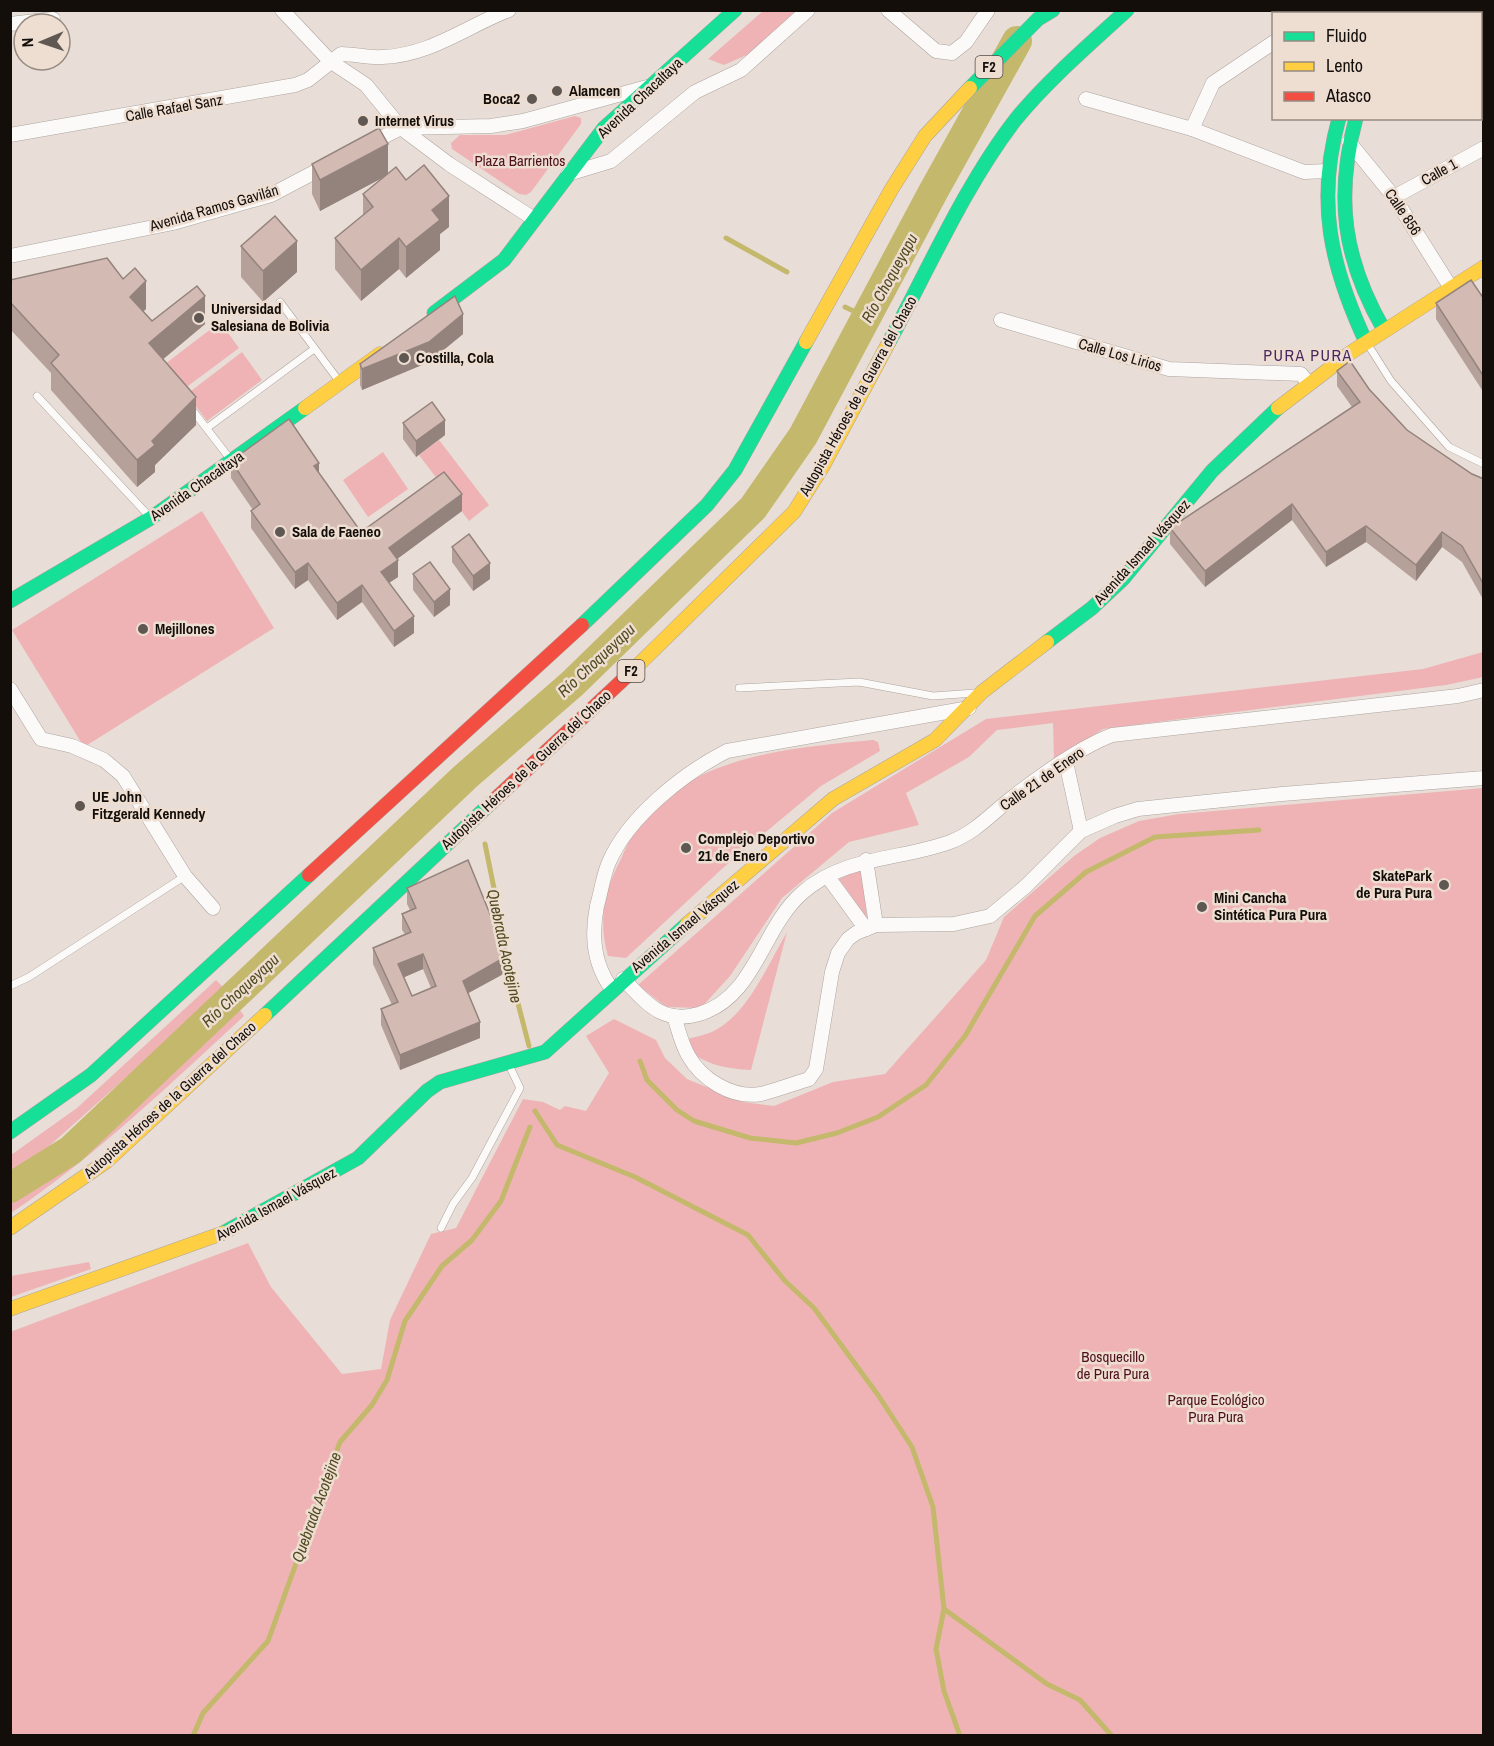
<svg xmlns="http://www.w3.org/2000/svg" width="1494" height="1746" font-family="'Archivo Narrow',sans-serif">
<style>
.green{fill:#efb3b5}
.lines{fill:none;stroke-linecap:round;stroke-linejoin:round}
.stream{stroke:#c4b86c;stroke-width:5}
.river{stroke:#c4b86c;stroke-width:30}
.lane-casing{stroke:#aca49e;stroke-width:8}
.street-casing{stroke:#aca49e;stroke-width:15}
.fast-casing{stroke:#aca49e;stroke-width:15}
.slow-casing{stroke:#aca49e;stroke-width:15}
.jam-casing{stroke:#aca49e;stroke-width:15}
.lane{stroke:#fcfaf9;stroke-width:7}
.street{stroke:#fcfaf9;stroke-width:14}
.fast{stroke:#16e098;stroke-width:14}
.slow{stroke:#ffcf43;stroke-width:14}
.jam{stroke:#f24e42;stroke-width:14}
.wall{fill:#b5a19a;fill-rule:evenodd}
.shaded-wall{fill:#94837d}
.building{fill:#d3bbb3;stroke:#94837d;stroke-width:1.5;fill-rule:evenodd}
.poi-dot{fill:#5e5752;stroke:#eeddd1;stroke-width:2}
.labels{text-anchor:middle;stroke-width:5;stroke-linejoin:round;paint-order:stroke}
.shield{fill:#eeddd1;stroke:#554c46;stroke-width:1.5}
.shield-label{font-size:14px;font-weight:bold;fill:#130e0a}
.poi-label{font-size:15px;font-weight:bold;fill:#130e0a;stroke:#eeddd1;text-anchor:start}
.street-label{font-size:15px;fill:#130e0a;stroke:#eeddd1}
.park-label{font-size:15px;fill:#4f101d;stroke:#eeddd1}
.water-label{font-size:16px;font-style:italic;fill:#504b20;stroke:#eeddd1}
.neighbourhood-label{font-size:16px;letter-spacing:1.5px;fill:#472861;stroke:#eeddd1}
</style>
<rect width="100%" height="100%" fill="#e8ded7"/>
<g class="green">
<path d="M763 11H796L749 54 724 65 708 59Z"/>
<path d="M575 116 581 118V124L531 192 526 195 519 194 452 149 451 143 460 135H505Z"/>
<path d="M220 322 239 348 184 389 165 364Z"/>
<path d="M242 352 262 380 207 421 187 394Z"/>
<path d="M439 440 489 505 469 521 419 455Z"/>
<path d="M383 452 408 489 368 517 343 480Z"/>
<path d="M202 511 274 628 84 747 12 630Z"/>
<path d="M1483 652V677L1479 678 1446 685 1103 729 1054 762 1053 723 997 730 969 757 906 793 919 825 849 842 782 898 730 976 701 1008 666 1007 638 985 832 813 986 719 1423 669Z"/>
<path d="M873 740 878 742 880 751 821 786 724 867 626 958 608 956C598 921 604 891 621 859 625 849 630 839 635 830 688 755 790 748 873 740Z"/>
<path d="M1483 788V1735H11L10 1332 248 1243 271 1287 342 1374 381 1369 390 1320 431 1234 456 1228 523 1099 543 1102 560 1110 565 1106 586 1111 609 1073 586 1036 614 1019 656 1040 665 1058 687 1079 743 1102 774 1106 833 1082 885 1074 986 960 1004 917 1074 856 1100 838 1139 821 1179 814Z"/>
<path d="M861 869 867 918 839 879Z"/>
<path d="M787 932 751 1070C729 1069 693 1064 683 1040 695 1037 708 1035 719 1028 749 1010 770 961 787 932Z"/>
<path d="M216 980 225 989 38 1156 11 1173V1155L77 1108Z"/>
<path d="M234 1001 244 1016C169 1085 96 1156 11 1213V1200L47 1179Z"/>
<path d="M89 1262 91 1269 11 1297V1276Z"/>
</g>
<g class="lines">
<g class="stream">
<path d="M726 238 787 272"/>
<path d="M845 307 866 317"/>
<path d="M485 844 499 913 504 949 529 1046"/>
<path d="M640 1061 647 1080 677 1110 694 1121 750 1138 796 1143 837 1133 878 1117 926 1085 965 1036 1035 916 1086 872 1155 837 1259 830"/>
<path d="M535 1111 557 1145 635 1177 748 1235 785 1281 814 1308 878 1395 912 1447 933 1507 944 1609 936 1649 944 1691 960 1736"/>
<path d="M944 1609 1047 1684 1080 1700 1112 1736"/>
<path d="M193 1736 203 1713 268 1641 340 1442 372 1405 387 1380 405 1321 442 1266 472 1240 501 1201 530 1127"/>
</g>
<path class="river" d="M10 1188 71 1150 465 777 572 684 753 508 803 436 933 192 1017 41"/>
<g class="lane-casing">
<g id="lane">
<path d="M280 302 339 381"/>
<path d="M1367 343 1391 381 1449 447 1484 464"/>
<path d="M37 396 149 516"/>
<path d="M190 407 231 460"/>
<path d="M207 428 314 349"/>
<path d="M739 688 859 682 933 696 975 693"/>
<path d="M10 986 29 977 185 876"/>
<path d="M441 1228 453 1204 472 1178 520 1088 509 1065"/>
</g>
</g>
<g class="street-casing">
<g id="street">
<path d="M282 10 330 61 366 85 401 128 449 164 534 219"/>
<path d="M888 10 936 51 952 53 966 42 988 10"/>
<path d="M1317 14 1321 10"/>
<path d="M10 24 53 19"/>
<path d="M1086 99 1192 129 1304 172 1328 171"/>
<path d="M1192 129 1213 83 1274 42"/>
<path d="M10 135 295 85 308 80 341 54C354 54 369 58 382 57 429 56 467 26 509 10"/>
<path d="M1349 142 1394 197 1451 288"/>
<path d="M369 144 401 128 491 126 523 121 647 87"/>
<path d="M568 174 611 161 695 92 741 70 808 10"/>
<path d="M1394 197 1484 148"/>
<path d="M10 256 173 223 271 195 328 165"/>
<path d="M1001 320 1169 369 1301 374 1309 384"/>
<path d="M10 689 41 739 72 746 104 760 123 776 185 876 213 908"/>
<path d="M1066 762 1081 831"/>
<path d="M866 860 876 925"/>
<path d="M828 877 866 929"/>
<path d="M623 979C646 1002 662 1025 699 1014 755 998 762 928 802 893 844 856 901 860 950 842 975 833 992 813 1013 797 1040 776 1081 747 1112 735L1458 696 1484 690"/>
<path d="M612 989C593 964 591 936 597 906 601 892 603 876 609 862 629 816 684 773 727 751L969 708"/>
<path d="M674 1016C678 1028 681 1043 688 1055 701 1079 732 1099 761 1094 777 1090 793 1084 809 1079L816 1069 832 972 838 953 848 939 856 933 876 925 954 924 990 916 1026 886 1081 831 1115 816 1138 809 1282 794 1484 778"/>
</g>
</g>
<g class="fast-casing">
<g id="fast">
<path d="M1425 14 1428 10"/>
<path d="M970 88 1038 19 1053 10"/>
<path d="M1339 118C1316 201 1330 265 1366 342"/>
<path d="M1356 118C1335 197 1343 259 1384 330"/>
<path d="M434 313 504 260 604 128 735 10"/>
<path d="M889 342C928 270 966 183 1016 119 1049 79 1089 45 1127 10"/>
<path d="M10 601 151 518 305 408"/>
<path d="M582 625 707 505 735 470 806 342"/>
<path d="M1047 642 1092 608 1123 579 1212 471 1278 408"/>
<path d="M265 1015 491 803"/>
<path d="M10 1132 91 1075 309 875"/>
<path d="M223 1233 358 1158 427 1091 440 1082 545 1052 687 924"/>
</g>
</g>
<g class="slow-casing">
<g id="slow">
<path d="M1398 14 1400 10"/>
<path d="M806 342 891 190 925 136 970 88"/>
<path d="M305 408 380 354"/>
<path d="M1278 408 1350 353 1484 267"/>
<path d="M627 676 794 512 823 466 889 342"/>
<path d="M687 924 833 799 935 740 982 692 1047 642"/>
<path d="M10 1228 107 1161 265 1015"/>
<path d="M10 1309 223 1233"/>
</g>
</g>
<g class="jam-casing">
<g id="jam">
<path d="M491 803 627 676"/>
<path d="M309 875 582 625"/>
</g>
</g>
<use href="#lane" class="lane"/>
<use href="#street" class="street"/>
<use href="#fast" class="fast"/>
<use href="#slow" class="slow"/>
<use href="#jam" class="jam"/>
</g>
<g class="wall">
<path d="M312 164 388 174 406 180 449 227 440 234V250L406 278 399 269 361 301 335 269V238L363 216V194L383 177 320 211 312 194Z"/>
<path d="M241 246 297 272 263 302 241 277Z"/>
<path d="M10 280 146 309 143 311 152 321 205 324 163 359 196 425 155 465V472L137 487 51 390V373L10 329Z"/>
<path d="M1484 299V393L1436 319V303Z"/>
<path d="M463 334 429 362 362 390 360 385V364Z"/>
<path d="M1337 371 1369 389 1407 430 1472 474 1484 479V601L1462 562 1442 547 1416 581 1366 542 1326 567 1292 520 1205 587 1170 544V528L1352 407 1337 386Z"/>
<path d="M403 423 445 435 416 457 403 439Z"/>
<path d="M231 461 319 473 361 532 462 511 397 559 398 577 389 583 414 633 394 647 362 602 337 620 308 580 295 589 251 528V511L253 510 231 478Z"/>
<path d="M452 547 490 579 473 591 452 562Z"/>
<path d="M413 574 450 605 434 617 413 590Z"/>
<path d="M407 888 507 972 468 993 480 1038 400 1070 381 1025V1009L392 1005 373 964V948L405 934 402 930V914L410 910 407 904ZM423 969 431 988 412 996 404 977Z"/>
</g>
<g class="shaded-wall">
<path d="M388 144V175L320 211V180Z"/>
<path d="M449 196V227L440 234V250L406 278V247L432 210Z"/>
<path d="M399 238V269L361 301V270Z"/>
<path d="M297 241V272L263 302V271Z"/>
<path d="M146 281V309L130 324V297Z"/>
<path d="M205 296V324L149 371V343Z"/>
<path d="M463 314V334L429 362 362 390V369Z"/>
<path d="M196 397V425L155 465V472L137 487V460L152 441Z"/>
<path d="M445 420V435L416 457V441Z"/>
<path d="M319 463V480L314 466Z"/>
<path d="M462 494V511L389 565V548Z"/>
<path d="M1292 504V520L1205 587V571Z"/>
<path d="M1366 526V542L1326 567V552Z"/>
<path d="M1442 532V547L1416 581V565Z"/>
<path d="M398 560V577L381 588V572Z"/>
<path d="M308 563V580L295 589V572Z"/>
<path d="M490 563V579L473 591V576Z"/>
<path d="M362 585V602L337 620V603Z"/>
<path d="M450 589V605L434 617V602Z"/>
<path d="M414 616V633L394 647V631Z"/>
<path d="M423 954V969L398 980V964Z"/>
<path d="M507 956V972L463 996V981Z"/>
<path d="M480 1022V1038L400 1070V1055Z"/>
</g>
<g class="building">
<path d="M379 128 388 144 320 180 312 164Z"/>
<path d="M424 165 449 196 432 210 440 220 406 247 399 238 361 270 335 238 373 207 363 194 396 167 406 180Z"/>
<path d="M275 216 297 241 263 271 241 246Z"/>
<path d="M107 258 123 279 135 268 146 281 130 297 152 321 197 286 205 296 149 343 196 397 152 441 155 445 137 460 51 363 59 355 10 302V280Z"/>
<path d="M1471 280 1484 299V377L1436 303Z"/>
<path d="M455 296 463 314 429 342 362 369 360 364Z"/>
<path d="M1350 361 1369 389 1407 430 1472 474 1484 479V585L1462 546 1442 532 1416 565 1366 526 1326 552 1292 504 1205 571 1170 528 1360 402 1337 371Z"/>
<path d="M432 402 445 420 416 441 403 423Z"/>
<path d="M289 419 319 463 314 466 361 532 444 472 462 494 389 548 398 560 381 572 414 616 394 631 362 585 337 603 308 563 295 572 251 511 260 504 231 461Z"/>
<path d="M469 534 490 563 473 576 452 547Z"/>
<path d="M430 562 450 589 434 602 413 574Z"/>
<path d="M468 860 507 956 463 981 480 1022 400 1055 381 1009 398 1002 373 948 411 932 402 914 416 908 407 888ZM423 954 436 986 412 996 398 964Z"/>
</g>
<g class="poi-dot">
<circle cx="557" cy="91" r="6"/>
<circle cx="532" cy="99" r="6"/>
<circle cx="363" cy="121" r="6"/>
<circle cx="199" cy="318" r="6"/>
<circle cx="404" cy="358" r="6"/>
<circle cx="280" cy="532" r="6"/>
<circle cx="143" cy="629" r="6"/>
<circle cx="80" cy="806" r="6"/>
<circle cx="686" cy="848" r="6"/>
<circle cx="1444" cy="885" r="6"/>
<circle cx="1202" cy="907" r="6"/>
</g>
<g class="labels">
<g class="shield">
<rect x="975.5" y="56" width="27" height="22" rx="4.5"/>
<rect x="617.5" y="660" width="27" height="22" rx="4.5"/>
</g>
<g class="shield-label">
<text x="989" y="72">F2</text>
<text x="631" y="676">F2</text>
</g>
<g class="poi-label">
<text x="569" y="96">Alamcen</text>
<text x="520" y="104" text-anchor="end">Boca2</text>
<text x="375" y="126">Internet Virus</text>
<text x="211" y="314">Universidad<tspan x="211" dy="17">Salesiana de Bolivia</tspan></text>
<text x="416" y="363">Costilla, Cola</text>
<text x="292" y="537">Sala de Faeneo</text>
<text x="155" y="634">Mejillones</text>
<text x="92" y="802">UE John<tspan x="92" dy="17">Fitzgerald Kennedy</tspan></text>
<text x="698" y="844">Complejo Deportivo<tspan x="698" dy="17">21 de Enero</tspan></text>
<text x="1432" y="881" text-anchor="end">SkatePark<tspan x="1432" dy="17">de Pura Pura</tspan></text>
<text x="1214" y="903">Mini Cancha<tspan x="1214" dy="17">Sintética Pura Pura</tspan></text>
</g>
<g class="street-label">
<text transform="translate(640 98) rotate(-43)" y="5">Avenida Chacaltaya</text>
<text transform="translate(174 108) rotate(-10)" y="5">Calle Rafael Sanz</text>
<text transform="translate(1439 172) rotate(-29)" y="5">Calle 1</text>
<text transform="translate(214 208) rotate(-16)" y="5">Avenida Ramos Gavilán</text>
<text transform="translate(1403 212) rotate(56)" y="5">Calle 856</text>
<text transform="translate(1120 355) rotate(16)" y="5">Calle Los Lirios</text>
<text transform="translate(858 396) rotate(-61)" y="5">Autopista Héroes de la Guerra del Chaco</text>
<text transform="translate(197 486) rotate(-35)" y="5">Avenida Chacaltaya</text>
<text transform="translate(1142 552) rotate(-48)" y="5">Avenida Ismael Vásquez</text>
<text transform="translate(526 770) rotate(-43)" y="5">Autopista Héroes de la Guerra del Chaco</text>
<text transform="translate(1042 779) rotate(-35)" y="5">Calle 21 de Enero</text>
<text transform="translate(685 926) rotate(-40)" y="5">Avenida Ismael Vásquez</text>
<text transform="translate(170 1100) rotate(-42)" y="5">Autopista Héroes de la Guerra del Chaco</text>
<text transform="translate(276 1204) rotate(-29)" y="5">Avenida Ismael Vásquez</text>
</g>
<g class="park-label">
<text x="520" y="166">Plaza Barrientos</text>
<text x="1113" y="1362">Bosquecillo<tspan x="1113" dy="17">de Pura Pura</tspan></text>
<text x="1216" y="1405">Parque Ecológico<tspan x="1216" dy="17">Pura Pura</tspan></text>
</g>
<g class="water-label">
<text transform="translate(889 278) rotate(-61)" y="6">Río Choqueyapu</text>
<text transform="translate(596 660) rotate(-43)" y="6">Río Choqueyapu</text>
<text transform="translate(505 946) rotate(78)" y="6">Quebrada Acotejine</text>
<text transform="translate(240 990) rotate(-43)" y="6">Río Choqueyapu</text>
<text transform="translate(316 1507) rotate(-70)" y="6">Quebrada Acotejine</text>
</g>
<g class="neighbourhood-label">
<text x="1308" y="361">PURA PURA</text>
</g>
</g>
<rect width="1494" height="1746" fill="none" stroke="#130e0a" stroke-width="24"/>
<rect x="1272" y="12" width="210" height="108" fill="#eeddd1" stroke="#968a81" stroke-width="1.5"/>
<rect x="1284" y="32" width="30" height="9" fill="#16e098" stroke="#968a81" stroke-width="1.5"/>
<text x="1326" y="42" font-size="18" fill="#130e0a">Fluido</text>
<rect x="1284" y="62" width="30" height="9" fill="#ffcf43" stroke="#968a81" stroke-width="1.5"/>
<text x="1326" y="72" font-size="18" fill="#130e0a">Lento</text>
<rect x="1284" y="92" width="30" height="9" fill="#f24e42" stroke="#968a81" stroke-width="1.5"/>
<text x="1326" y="102" font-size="18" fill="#130e0a">Atasco</text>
<g transform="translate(42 42) rotate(268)"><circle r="28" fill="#eeddd1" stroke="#968a81" stroke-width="1.5"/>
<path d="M0-4.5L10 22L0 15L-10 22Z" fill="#5e5752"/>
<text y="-9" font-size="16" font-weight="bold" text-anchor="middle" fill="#130e0a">N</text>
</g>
</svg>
